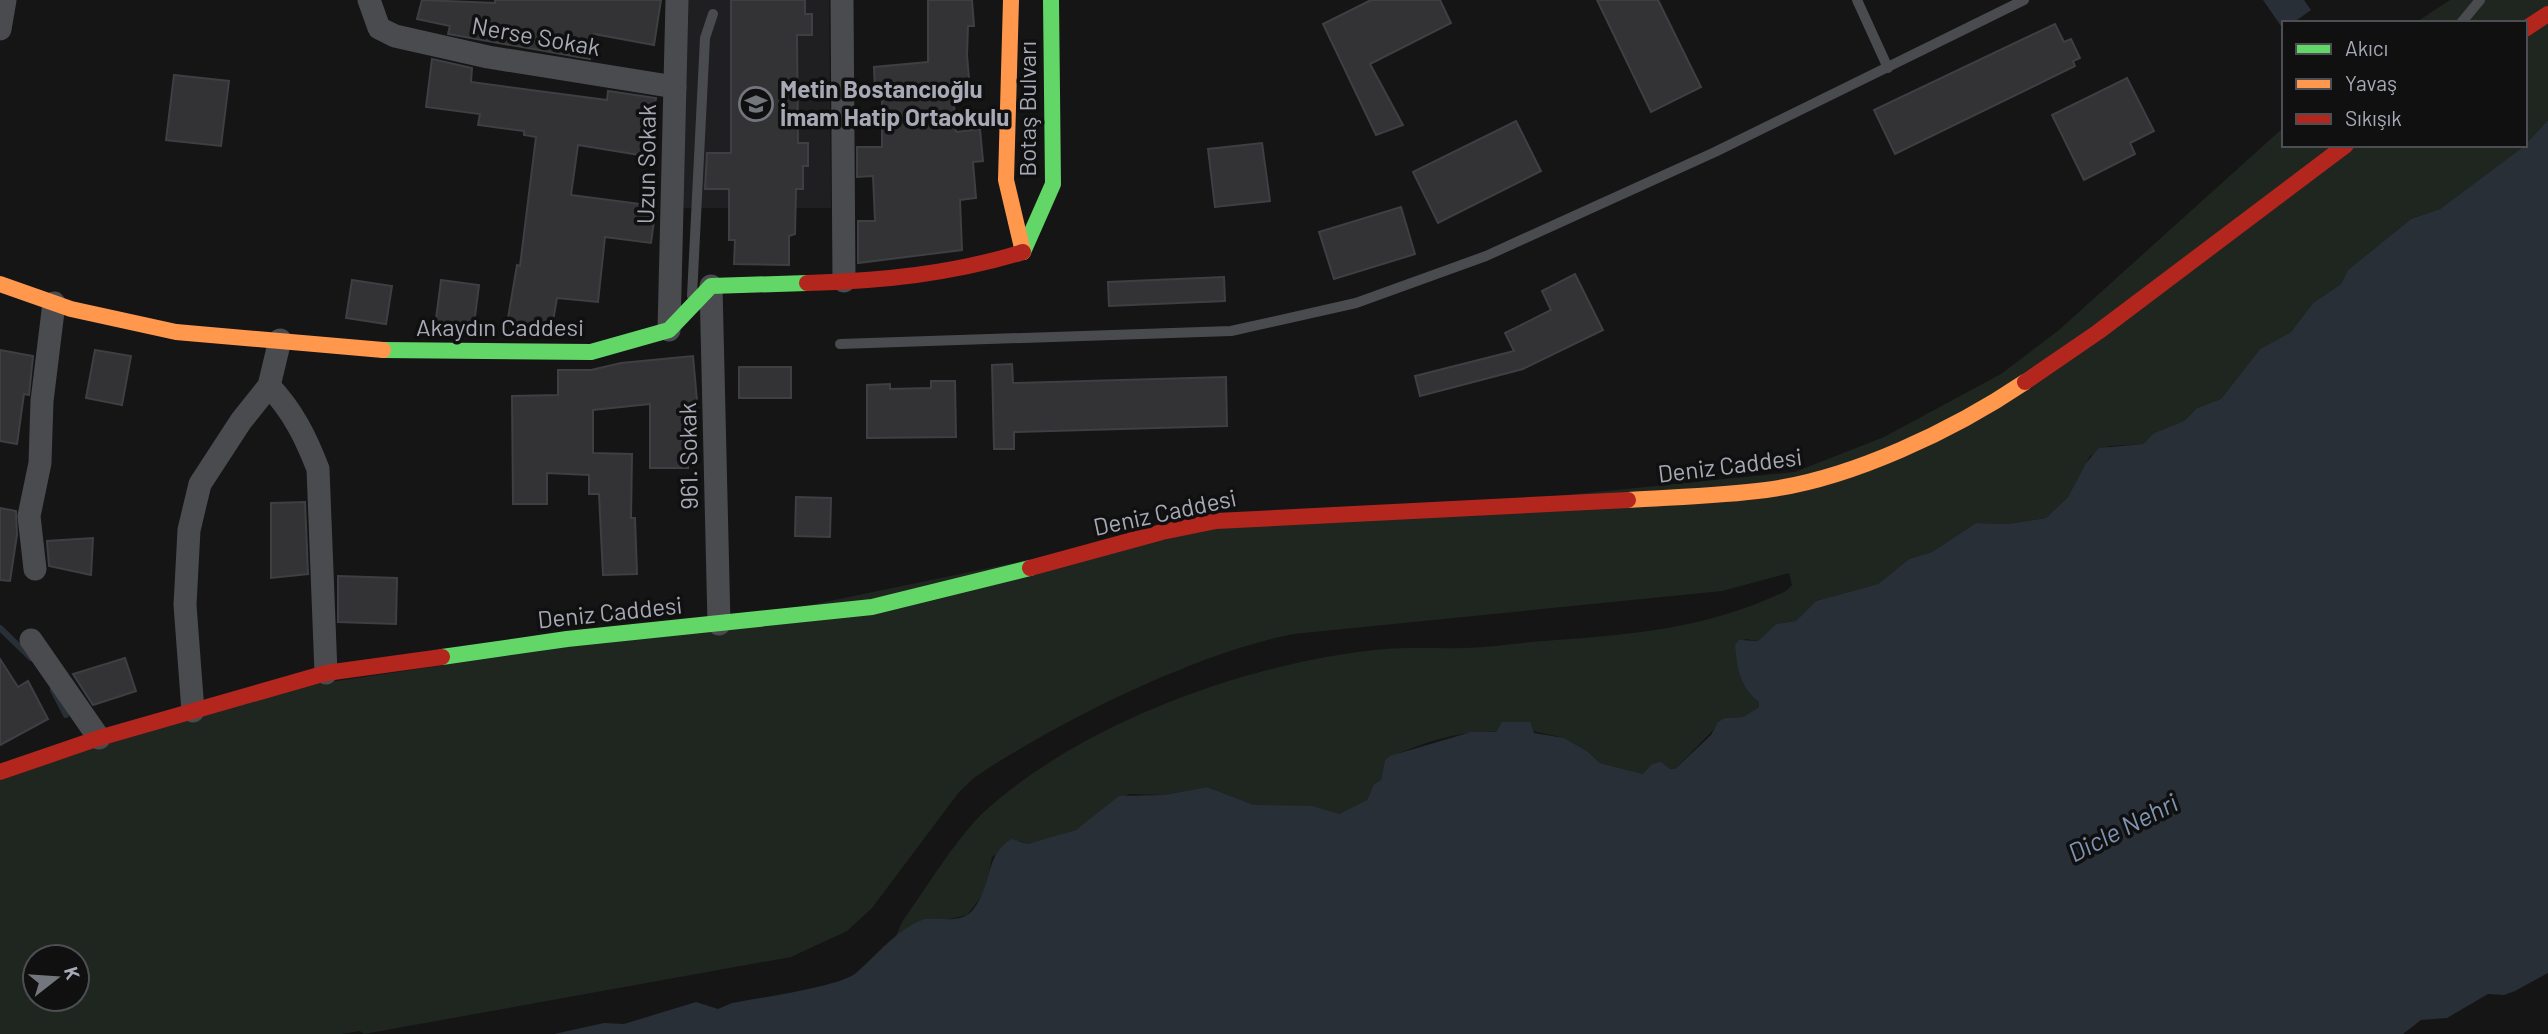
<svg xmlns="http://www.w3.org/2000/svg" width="2548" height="1034" font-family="Barlow,sans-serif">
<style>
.built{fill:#1f1f21}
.green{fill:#1f2620;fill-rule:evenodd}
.water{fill:#292f37}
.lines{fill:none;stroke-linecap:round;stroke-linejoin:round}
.stream{stroke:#292f37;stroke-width:6}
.building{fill:#333335;stroke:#3e3f42;stroke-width:2}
.lane{stroke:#4a4b4e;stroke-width:10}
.street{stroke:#4a4b4e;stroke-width:23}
.fast{stroke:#63d668;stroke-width:16}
.slow{stroke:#ff974d;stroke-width:16}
.jam{stroke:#b3261e;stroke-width:16}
.labels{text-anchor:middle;stroke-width:7;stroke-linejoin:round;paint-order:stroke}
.street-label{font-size:24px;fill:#a7aab6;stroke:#101011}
.poi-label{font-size:24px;font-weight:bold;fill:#a7aab6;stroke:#101011;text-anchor:start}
.water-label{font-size:26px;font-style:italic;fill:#7e94b1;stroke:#101011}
</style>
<rect width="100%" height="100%" fill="#151516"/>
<path class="built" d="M684 0H829L831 208H681Z"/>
<path class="green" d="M2450 0H2548V120L2523 147 2440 209 2411 219 2348 270 2341 284 2313 303 2291 332 2260 349 2221 399 2197 408 2184 421 2154 433 2143 444 2109 446 2090 456 2068 497 2046 518 2008 524 1976 523 1932 552 1909 559 1878 584 1816 601 1796 621 1776 624 1758 641 1745 639C1734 665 1737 685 1759 702V707L1743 717 1725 718 1675 769C1663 770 1659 762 1643 774L1600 763 1587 751 1564 738 1502 724 1496 732C1459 730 1418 744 1385 760L1381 780 1374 784 1367 800 1339 814 1254 805 1207 787 1164 795 1129 794 1076 830 1039 842 1028 844 1020 841 992 857 985 892 967 915 941 921 922 920 896 936 902 922C925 890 957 837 984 812 1082 722 1255 660 1386 649 1412 647 1439 649 1465 648 1492 647 1518 643 1544 641 1630 635 1707 629 1786 591L1792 585 1789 573 1722 591 1293 634C1194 654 1059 721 975 777L959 792 872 908 847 931 791 957 364 1034 360 1031 342 1034H0V772L249 694 719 624 1162 532 1389 513 1795 472 1884 437 2001 374 2059 330 2284 127V145H2525V23H2415ZM35 957H77V999H35Z"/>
<g class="water">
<path d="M2263 0H2304L2311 10 2293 23H2284L2283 29Z"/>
<path d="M2548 120V973L2515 991 2504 995 2488 994 2447 1018 2421 1020 2403 1034H554L604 1023 624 1024 696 1002 718 1009 732 1003C758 998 839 987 856 973 876 956 896 930 922 920 931 916 960 925 972 911 994 884 983 858 1011 839L1028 844 1076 830 1119 796 1164 795 1207 787 1254 805 1312 806 1339 814 1367 800 1374 784 1381 780 1385 760 1390 756 1471 732H1496L1502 722H1530L1534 733 1564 738 1587 751 1600 763 1643 774 1652 764 1661 762 1670 769H1675L1711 735 1718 722 1725 718 1743 717 1759 707V702C1739 687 1738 670 1735 645L1739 640 1758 641 1776 624 1796 621 1816 601 1878 584 1909 559 1932 552 1976 523 2008 524 2046 518 2068 497 2086 463 2099 448 2143 444 2154 433 2184 421 2197 408 2221 399 2260 349 2291 332 2313 303 2341 284 2348 270 2411 219 2440 209 2523 147Z"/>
</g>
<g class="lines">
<g class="stream">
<path d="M0 628 31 658"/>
<path d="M53 690 66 715"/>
</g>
</g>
<g class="building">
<path d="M422 0 495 3V0H661L654 45 594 34 590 59 448 34 450 26 417 19Z"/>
<path d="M731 0H805V14H812V35H797L798 143H808V166H803V189H796L795 234 789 236V265L734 264 735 240H729V189H705L707 153H731Z"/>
<path d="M928 0H972L974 26H968L967 55 970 91 953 93 956 132 980 129 983 161 973 162 976 198 960 200 962 250 858 263V221H875L873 176 857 177V147H882V92H875L874 67 928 62Z"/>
<path d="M1371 0H1440L1451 23 1370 64 1403 125 1376 135 1323 24Z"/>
<path d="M1597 0H1658L1701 87 1651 112Z"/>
<path d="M2055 24 2064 42 2071 39 2080 58 2073 61 2075 66 1895 154 1874 110Z"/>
<path d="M432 59 472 68 471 82 607 100 608 91 656 98 646 156 578 145 571 195 656 206 651 243 605 237 598 302 557 298 551 332 507 324 517 265 520 266 536 137 524 135V131L478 125 480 114 426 107Z"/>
<path d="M174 75 229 81 221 146 166 140Z"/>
<path d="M2127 78 2154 131 2130 143 2135 154 2084 180 2052 115Z"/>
<path d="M1516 121 1541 171 1438 223 1413 172Z"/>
<path d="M1262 143 1270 201 1215 207 1208 149Z"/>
<path d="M1401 207 1415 254 1334 279 1319 232Z"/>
<path d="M1575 274 1603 330 1523 369 1420 396 1415 376 1514 351 1505 333 1551 310 1542 291Z"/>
<path d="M1224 277 1225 301 1109 306 1108 282Z"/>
<path d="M352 280 392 286 386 324 346 318Z"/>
<path d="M441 280 479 285 473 332 435 327Z"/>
<path d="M0 350 33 356 29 395 24 394 17 444 0 441Z"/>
<path d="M95 350 131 356 122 405 86 398Z"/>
<path d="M693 356 699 423 688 424V468H650V404L593 410V453L632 454 631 518H635L637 574 603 575 599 494H589V475L547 473V504H513L512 396 558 395V370H591L621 363Z"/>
<path d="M1012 364 1013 383 1226 377 1227 426 1014 432V449H994L992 365Z"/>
<rect x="739" y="367" width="52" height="31"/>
<path d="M931 381H955L956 437 867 438V385L890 384V389L931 388Z"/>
<path d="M796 497 831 498 830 537 795 536Z"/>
<path d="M305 502 308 574 271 578V503Z"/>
<path d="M0 508 16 511 17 535 10 581 0 580Z"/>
<path d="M93 538 91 575 49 566 47 541Z"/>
<path d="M338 576 397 578 396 624 338 622Z"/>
<path d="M125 658 136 691 93 705 73 674Z"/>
<path d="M0 659 18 687 28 681 48 719 0 745Z"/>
</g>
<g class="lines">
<g class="lane">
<path d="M1857 0 1888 68"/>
<path d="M2461 23 2480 0"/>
<path d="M692 296 705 38 713 14"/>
<path d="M840 344 1231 331 1356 303 1486 256 1715 152 2024 0"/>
</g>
<g class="street">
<path d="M369 0 379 28 395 36 488 57 675 87"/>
<path d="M842 0 844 281"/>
<path d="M0 29 5 0"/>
<path d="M711 286 719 624"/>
<path d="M669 330 677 0"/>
<path d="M269 386C293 411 306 438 318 469L326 673"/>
<path d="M35 569 29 516 40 463 42 401 54 303"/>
<path d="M31 640 99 738"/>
<path d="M193 711 185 605 189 530 200 484 241 421 269 386 280 340"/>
</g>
<g class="fast">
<path d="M1023 252 1053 184 1051 0"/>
<path d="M383 350 591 352 669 330 711 286 807 283"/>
<path d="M442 657 567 639 872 607 1030 568"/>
</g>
<g class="slow">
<path d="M1011 0 1006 180 1023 252"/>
<path d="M0 284 71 309 176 332 383 350"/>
<path d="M1628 500C1674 497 1720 496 1766 490 1851 479 1954 430 2025 382"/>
</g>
<g class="jam">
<path d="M2525 29 2548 14"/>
<path d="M807 283C881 281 952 274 1023 252"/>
<path d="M2025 382 2098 332 2346 145"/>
<path d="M1030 568 1162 532 1216 521 1628 500"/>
<path d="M0 772 99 738 326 673 442 657"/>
</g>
</g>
<defs>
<g id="school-ring" transform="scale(1.75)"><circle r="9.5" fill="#101011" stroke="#74767e" stroke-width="1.5"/><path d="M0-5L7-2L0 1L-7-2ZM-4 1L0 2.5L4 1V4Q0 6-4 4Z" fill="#74767e"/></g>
</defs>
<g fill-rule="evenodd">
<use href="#school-ring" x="756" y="104"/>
</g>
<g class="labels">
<g class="street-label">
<text transform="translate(536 37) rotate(10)" y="8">Nerse Sokak</text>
<text transform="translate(1028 109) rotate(-90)" y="8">Botaş Bulvarı</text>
<text transform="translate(647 164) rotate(-89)" y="8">Uzun Sokak</text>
<text x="500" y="336">Akaydın Caddesi</text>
<text transform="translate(689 456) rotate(-91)" y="8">961. Sokak</text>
<text transform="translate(1730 466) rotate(-7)" y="8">Deniz Caddesi</text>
<text transform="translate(1165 513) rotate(-12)" y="8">Deniz Caddesi</text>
<text transform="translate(610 613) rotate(-6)" y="8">Deniz Caddesi</text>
</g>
<g class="poi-label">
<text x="780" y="98">Metin Bostancıoğlu<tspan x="780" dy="28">İmam Hatip Ortaokulu</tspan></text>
</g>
<g class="water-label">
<text transform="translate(2123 828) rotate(-27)" y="9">Dicle Nehri</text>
</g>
</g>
<rect x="2282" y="21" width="245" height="126" fill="#101011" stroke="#4c4e53" stroke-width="2"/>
<rect x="2296" y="44" width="35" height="10" fill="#63d668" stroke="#4c4e53" stroke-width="2"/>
<text x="2345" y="56" font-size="21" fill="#a7aab6">Akıcı</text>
<rect x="2296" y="79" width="35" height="10" fill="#ff974d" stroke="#4c4e53" stroke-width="2"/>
<text x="2345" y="91" font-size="21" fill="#a7aab6">Yavaş</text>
<rect x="2296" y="114" width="35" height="10" fill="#b3261e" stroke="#4c4e53" stroke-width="2"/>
<text x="2345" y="126" font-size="21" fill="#a7aab6">Sıkışık</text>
<g transform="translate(56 978) rotate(73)"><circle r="33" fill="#101011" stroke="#4c4e53" stroke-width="2"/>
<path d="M0-5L12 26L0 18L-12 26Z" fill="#74767e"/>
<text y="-10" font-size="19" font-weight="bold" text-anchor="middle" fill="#a7aab6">K</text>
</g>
</svg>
